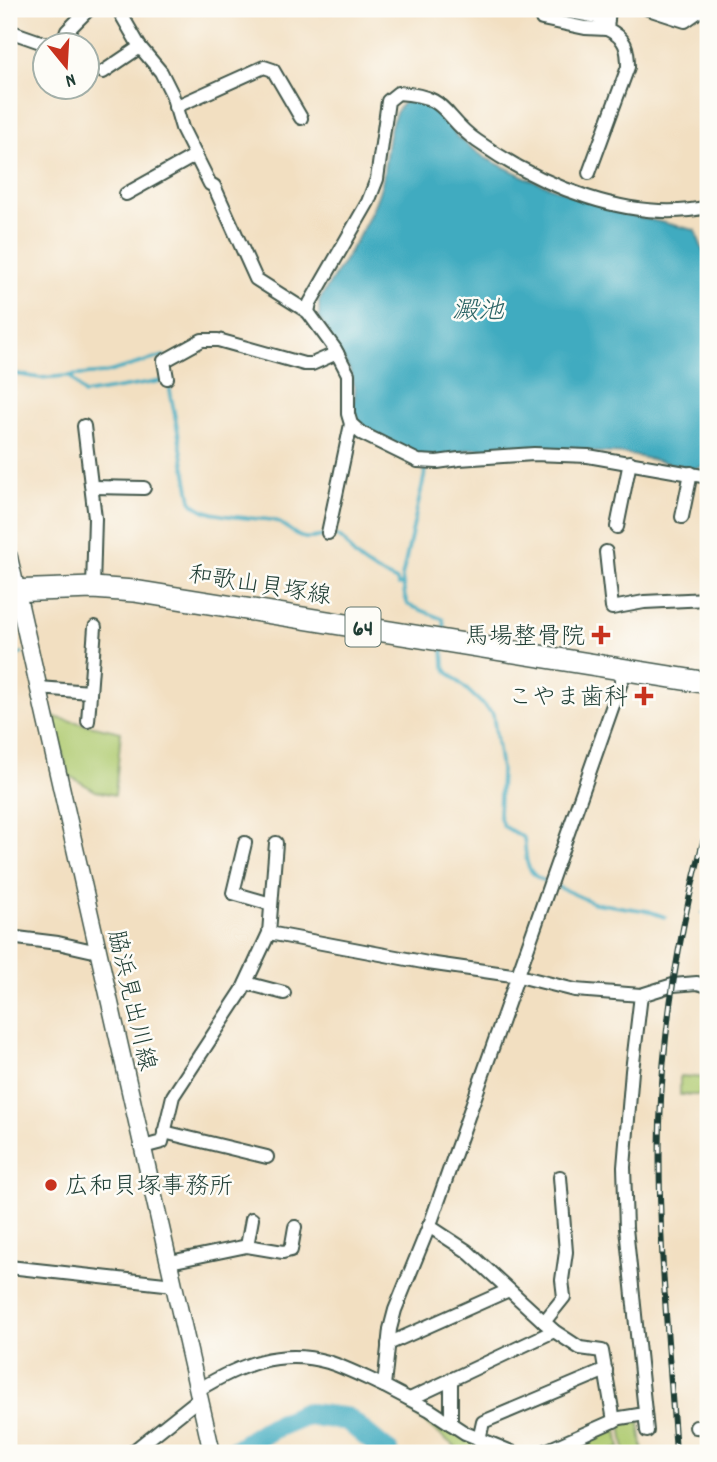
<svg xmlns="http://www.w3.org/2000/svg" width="717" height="1462" font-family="Dekko,'Klee One',sans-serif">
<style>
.green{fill:#afca70;stroke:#678452;stroke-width:2}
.water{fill:#41abc0;stroke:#30747a;stroke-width:2}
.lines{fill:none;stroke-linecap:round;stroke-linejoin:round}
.stream{stroke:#41abc0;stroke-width:3.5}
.river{stroke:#41abc0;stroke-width:23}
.minor-casing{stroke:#3f5549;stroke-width:16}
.tertiary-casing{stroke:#3f5549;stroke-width:19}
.primary-casing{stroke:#3f5549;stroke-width:24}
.minor{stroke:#fff;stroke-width:12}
.tertiary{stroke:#fff;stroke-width:16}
.primary{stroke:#fff;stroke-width:21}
.rail-casing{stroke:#1f3d34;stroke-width:6}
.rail{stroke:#fdfcf7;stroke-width:3.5;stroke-dasharray:10;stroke-linecap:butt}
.poi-dot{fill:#c8321e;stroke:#fdfcf7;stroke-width:2.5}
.labels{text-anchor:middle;stroke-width:5;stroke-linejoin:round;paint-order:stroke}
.shield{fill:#fdfcf7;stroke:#62766e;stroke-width:2}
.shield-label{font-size:23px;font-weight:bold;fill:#1f3d34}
.street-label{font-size:24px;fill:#1f3d34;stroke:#fdfcf7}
.poi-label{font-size:24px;fill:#1f3d34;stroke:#fdfcf7;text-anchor:end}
.water-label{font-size:26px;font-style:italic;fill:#2b6465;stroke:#fdfcf7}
</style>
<rect width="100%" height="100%" fill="#fdfcf7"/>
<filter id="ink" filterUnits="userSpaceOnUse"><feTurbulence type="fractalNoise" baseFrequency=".0143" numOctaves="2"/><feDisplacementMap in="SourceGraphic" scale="14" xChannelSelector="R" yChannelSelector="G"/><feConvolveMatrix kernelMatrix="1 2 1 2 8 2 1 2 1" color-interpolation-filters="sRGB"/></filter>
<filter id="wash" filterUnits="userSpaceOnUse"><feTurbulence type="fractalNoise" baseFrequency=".00686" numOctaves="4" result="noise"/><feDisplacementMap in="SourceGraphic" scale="28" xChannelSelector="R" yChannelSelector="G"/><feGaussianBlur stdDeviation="1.57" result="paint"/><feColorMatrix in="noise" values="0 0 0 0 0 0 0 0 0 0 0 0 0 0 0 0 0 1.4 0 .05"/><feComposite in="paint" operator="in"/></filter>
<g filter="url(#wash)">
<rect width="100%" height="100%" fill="#f2dfc1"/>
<g class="green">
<path d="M53 717 121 732 115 795 96 791 68 775Z"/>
<path d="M680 1076 705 1078V1090H700V1095H680Z"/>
<path d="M410 1401 505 1453H463L409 1410Z"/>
<path d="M639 1421 643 1453H625L621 1424Z"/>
<path d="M616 1423 620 1449H612V1453H550Z"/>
</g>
<path class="water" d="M411 97 446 117 457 137 485 158 527 178 621 213 695 230 706 258 708 464 696 469 626 454 527 448 469 449 444 458 419 457 363 427 353 418 355 388 350 371 319 317V301C341 264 369 227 381 186 389 158 383 113 411 97Z"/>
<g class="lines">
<g class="stream">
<path d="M9 373 40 378 105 373 164 356"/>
<path d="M70 376 84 394 168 380 191 500C202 519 251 517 272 520 285 522 292 536 305 538 317 540 330 530 342 539 347 543 350 551 355 556 366 567 382 574 397 581L398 585H402"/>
<path d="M427 464 402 577 405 597 408 605 443 619 445 632"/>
<path d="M443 648 444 666 448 672 493 714 501 770 499 815 503 826 524 838C527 854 523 867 538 878L594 903 648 911 665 917"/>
<path d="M9 659 22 653"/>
<path d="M703 913H708"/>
</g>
<path class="river" d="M233 1453 270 1429 305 1414 347 1419 388 1453"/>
</g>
</g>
<g filter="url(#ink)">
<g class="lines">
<g class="minor-casing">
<g id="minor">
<path d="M118 9 140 47 161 72 172 94 182 128 210 184 214 186 256 279 308 312"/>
<path d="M555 9 608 19"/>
<path d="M648 9 685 21 702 9"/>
<path d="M542 19 585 28 607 29"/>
<path d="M9 31 52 46"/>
<path d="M61 46 67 31 89 9"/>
<path d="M103 72 140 47"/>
<path d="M175 107 264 67 273 70 301 118"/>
<path d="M589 173 628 67C628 48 626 38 607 29L609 9"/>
<path d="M126 194 196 155"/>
<path d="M708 207C631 224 539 185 477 141 441 116 451 96 398 93L388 101 377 179 368 202 310 303 308 312 335 349 348 374V414L351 424 361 433 418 461 437 462 459 459 534 454 588 456 708 477"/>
<path d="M167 378 164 361 202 340H218L304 364H312L337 353"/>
<path d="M84 426 95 518 93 588"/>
<path d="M92 487 144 488"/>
<path d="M682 517 691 473"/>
<path d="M617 527 630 462"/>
<path d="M328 533 351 424"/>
<path d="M606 552 612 608 644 602 708 599"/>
<path d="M39 688 90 692"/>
<path d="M88 721 95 627"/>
<path d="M245 843 233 893 271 904"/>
<path d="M269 933 428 963 519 976 575 990 641 995 673 985 697 983 708 986"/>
<path d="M9 937 58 943 98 952"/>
<path d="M246 983 284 993"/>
<path d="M641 995 632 1071 624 1167 626 1228 647 1431"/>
<path d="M164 1132 267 1157"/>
<path d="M143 1147 162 1142 173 1096 242 991 269 933 276 843"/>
<path d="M429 1226 467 1251 554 1331 580 1348 602 1351 614 1421"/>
<path d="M247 1246 252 1219"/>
<path d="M170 1262 247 1246 283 1252 291 1250 295 1227"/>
<path d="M9 1267 174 1285"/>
<path d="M544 1322 564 1297 562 1280 566 1252 560 1177"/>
<path d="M388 1344 509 1290"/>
<path d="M451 1379V1424"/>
<path d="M198 1390C239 1365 280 1348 328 1362 347 1368 366 1378 384 1386"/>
<path d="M410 1399 554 1331"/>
<path d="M696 1427 708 1428"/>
<path d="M479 1440 483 1422 606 1370"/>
<path d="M131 1453 200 1398"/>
<path d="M514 1453 465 1433 430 1410 384 1386 390 1329 395 1310 432 1219 625 671"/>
<path d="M541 1453 620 1418 645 1414"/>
</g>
</g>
<g class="tertiary-casing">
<path id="tertiary" d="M9 557 212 1453"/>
</g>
<g class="primary-casing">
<path id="primary" d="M9 591 93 588 134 591 708 683"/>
</g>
<use href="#minor" class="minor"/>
<use href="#tertiary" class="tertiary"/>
<use href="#primary" class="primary"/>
<g class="rail-casing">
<path id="rail" d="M676 1453C669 1344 657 1233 660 1123 663 1021 681 921 708 823"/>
</g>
<use href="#rail" class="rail"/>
</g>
</g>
<g class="poi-dot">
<path d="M597.5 624.5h7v7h7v7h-7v7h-7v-7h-7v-7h7z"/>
<path d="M640.5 685.5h7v7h7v7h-7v7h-7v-7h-7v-7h7z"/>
<circle cx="51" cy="1185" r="7"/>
</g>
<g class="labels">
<rect class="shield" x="345.5" y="607.5" width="35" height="39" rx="5"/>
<g class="shield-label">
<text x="363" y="635">64</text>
</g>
<g class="street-label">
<text transform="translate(260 584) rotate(9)" y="8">和歌山貝塚線</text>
<text transform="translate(133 1000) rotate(77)" y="8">脇浜見出川線</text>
</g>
<g class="poi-label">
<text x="585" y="643">馬場整骨院</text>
<text x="628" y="704">こやま歯科</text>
<text x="65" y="1193" text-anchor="start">広和貝塚事務所</text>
</g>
<g class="water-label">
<text x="478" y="318">澱池</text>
</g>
</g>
<rect width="717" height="1462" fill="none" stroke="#fdfcf7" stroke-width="35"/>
<g transform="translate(66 66) rotate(162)"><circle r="33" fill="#fdfcf7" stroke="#a4b0a9" stroke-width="2"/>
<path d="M0-5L12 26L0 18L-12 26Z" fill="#c8321e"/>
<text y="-10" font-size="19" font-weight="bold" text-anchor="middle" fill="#1f3d34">N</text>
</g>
</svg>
